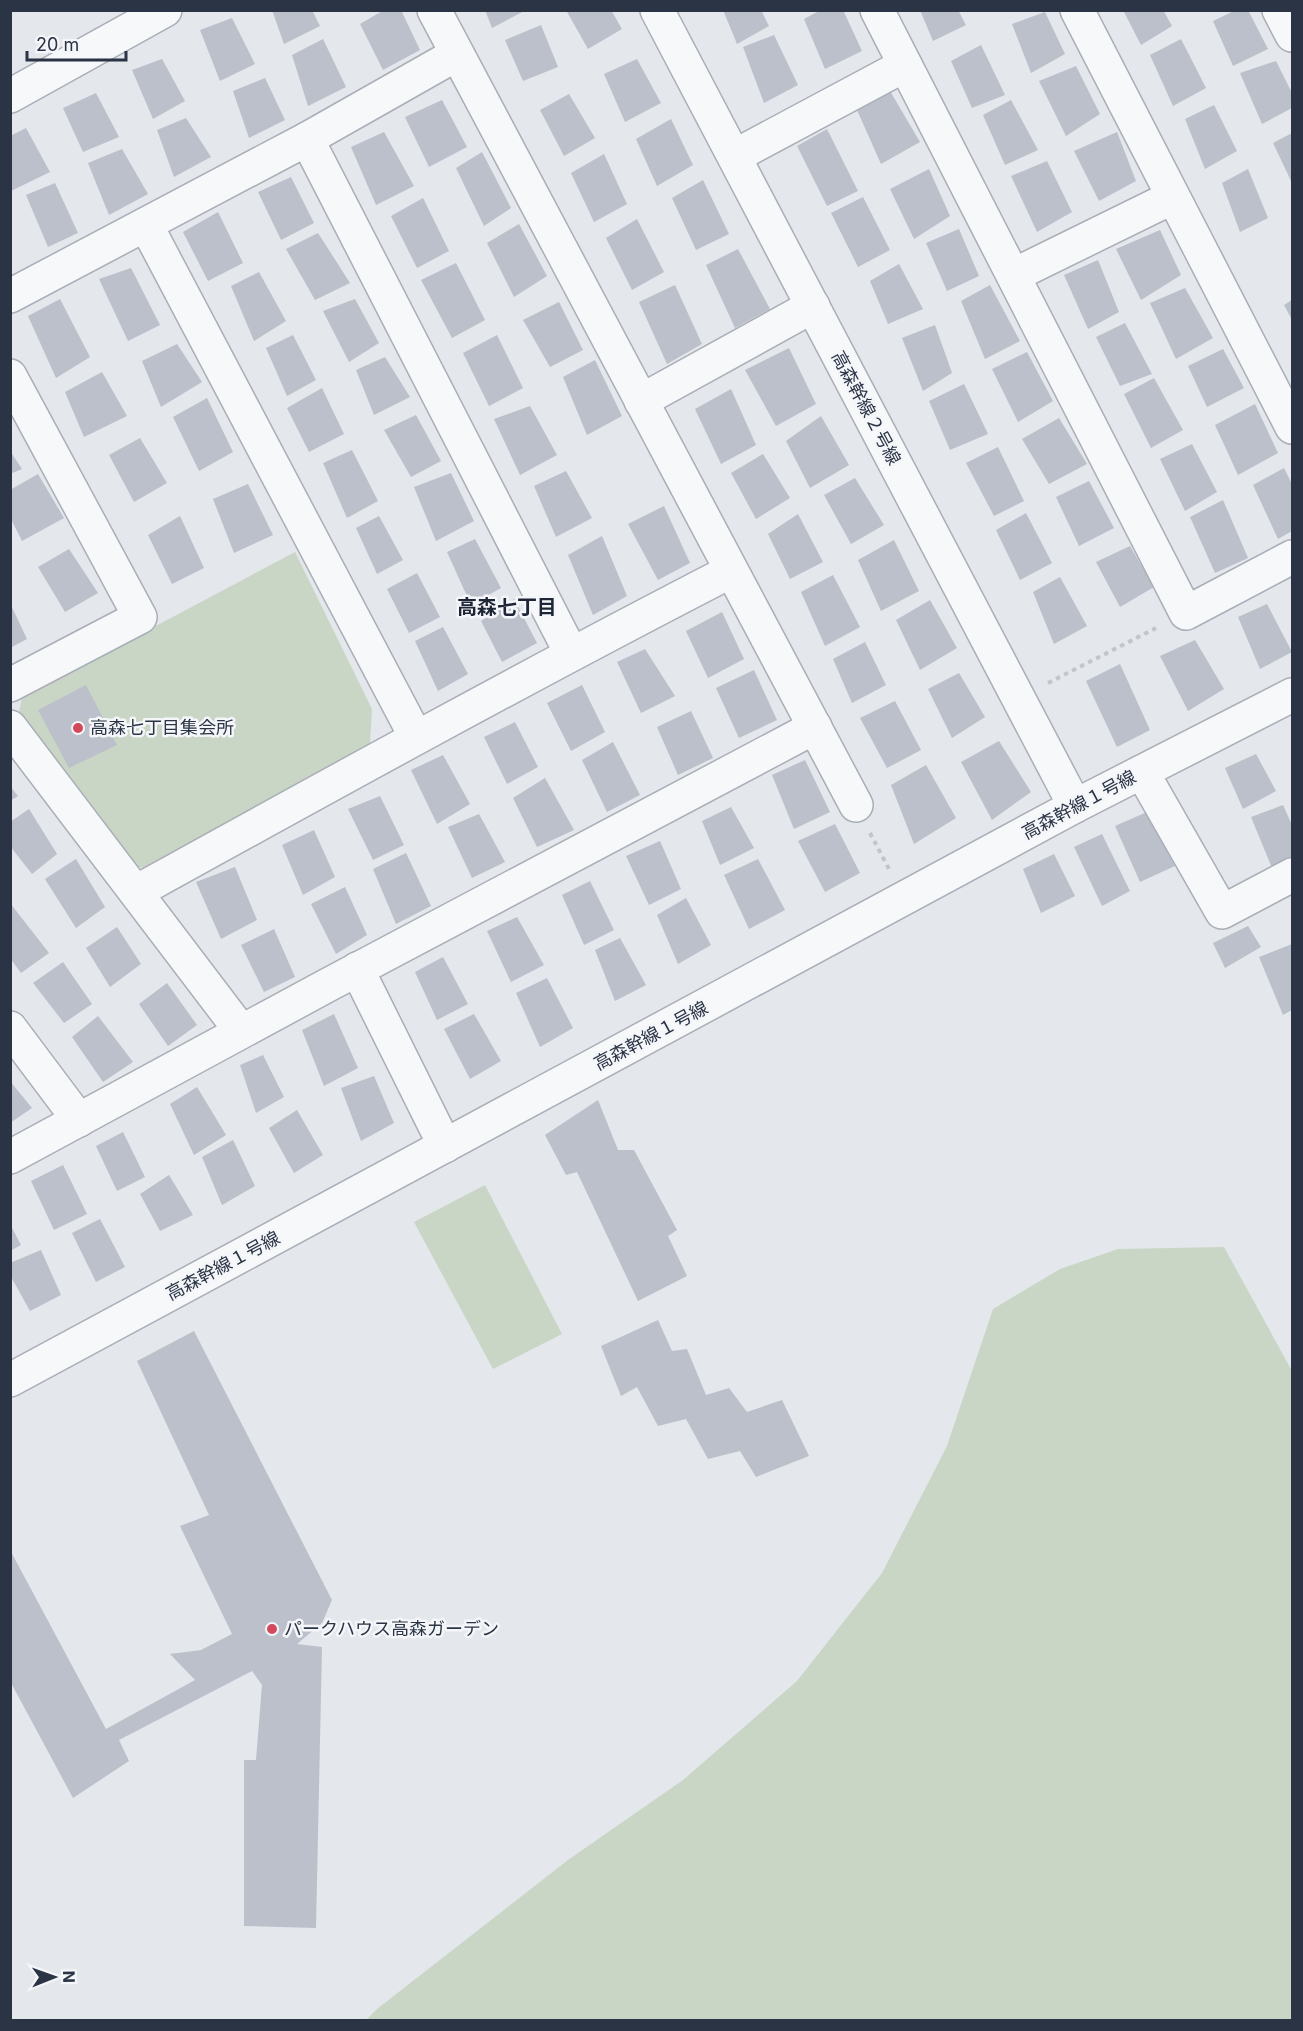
<svg xmlns="http://www.w3.org/2000/svg" width="1303" height="2031" font-family="Inter,'Noto Sans JP',sans-serif">
<style>
.green{fill:#c9d6c5}
.building{fill:#bbc0ca}
.lines{fill:none;stroke-linecap:round;stroke-linejoin:round}
.minor-casing{stroke:#a9aeb7;stroke-width:36}
.path{stroke:#c2c5cb;stroke-width:4;stroke-dasharray:4.5 4.5;stroke-linecap:butt}
.minor{stroke:#f7f8fa;stroke-width:33}
.poi-dot{fill:#d1495b;stroke:#f4f6f9;stroke-width:2}
.labels{text-anchor:middle;stroke-width:5;stroke-linejoin:round;paint-order:stroke}
.street-label{font-size:18px;fill:#2b3445;stroke:#f4f6f9}
.poi-label{font-size:18px;fill:#2b3445;stroke:#f4f6f9;text-anchor:start}
.neighbourhood-label{font-size:20px;font-weight:bold;fill:#1d2536;stroke:#f4f6f9}
</style>
<rect width="100%" height="100%" fill="#e4e7ec"/>
<g class="green">
<path d="M295 552 372 709 370 744 151 870 130 865 17 722 22 697Z"/>
<path d="M485 1185 562 1334 493 1369 414 1222Z"/>
<path d="M1224 1247 1292 1371V2020H366L377 2009 568 1860 683 1780 797 1681 882 1573 947 1446 993 1309 1060 1269 1118 1249Z"/>
</g>
<g class="building">
<path d="M272 10H312L320 26 284 44Z"/>
<path d="M384 10H401L420 50 383 70 360 24Z"/>
<path d="M485 10H526L492 28Z"/>
<path d="M566 10H611L622 29 588 49Z"/>
<path d="M723 10H761L769 26 737 44Z"/>
<path d="M821 10H843L862 51 825 69 804 19Z"/>
<path d="M920 10H958L966 25 933 41Z"/>
<path d="M1123 10H1163L1172 26 1141 45Z"/>
<path d="M1236 10H1248L1268 49 1233 66 1213 21Z"/>
<path d="M1045 12 1065 54 1031 73 1012 24Z"/>
<path d="M232 18 255 64 220 81 200 30Z"/>
<path d="M541 25 558 67 523 81 505 40Z"/>
<path d="M774 35 798 85 764 103 743 47Z"/>
<path d="M323 39 346 87 308 106 292 55Z"/>
<path d="M1181 39 1206 88 1173 106 1150 55Z"/>
<path d="M981 45 1005 95 972 108 951 61Z"/>
<path d="M162 59 185 101 153 119 132 70Z"/>
<path d="M637 59 661 103 625 122 604 74Z"/>
<path d="M1276 61 1292 93V108L1262 124 1240 73Z"/>
<path d="M1076 66 1100 114 1066 136 1039 81Z"/>
<path d="M265 78 285 120 249 138 233 91Z"/>
<path d="M890 91 920 142 881 164 857 110Z"/>
<path d="M96 93 119 137 83 152 63 108Z"/>
<path d="M569 94 595 138 564 156 540 110Z"/>
<path d="M442 100 467 147 429 167 405 117Z"/>
<path d="M1011 100 1038 150 1005 165 983 115Z"/>
<path d="M1214 105 1237 151 1205 169 1185 119Z"/>
<path d="M186 118 211 157 174 177 157 130Z"/>
<path d="M671 119 693 165 657 186 636 139Z"/>
<path d="M26 128 50 172 11 191 10 136Z"/>
<path d="M827 129 858 191 827 206 797 146Z"/>
<path d="M384 132 414 186 376 205 351 147Z"/>
<path d="M1117 132 1136 181 1099 201 1074 151Z"/>
<path d="M1292 133V183L1273 143Z"/>
<path d="M122 149 148 194 109 215 88 163Z"/>
<path d="M482 152 511 208 484 226 456 168Z"/>
<path d="M604 154 627 204 594 222 571 173Z"/>
<path d="M1047 161 1072 212 1037 232 1011 176Z"/>
<path d="M929 169 950 216 914 239 890 189Z"/>
<path d="M1248 169 1268 218 1240 232 1222 183Z"/>
<path d="M291 177 314 223 281 240 258 192Z"/>
<path d="M703 180 729 234 696 250 672 198Z"/>
<path d="M55 183 78 233 48 247 26 195Z"/>
<path d="M863 197 890 250 858 267 831 213Z"/>
<path d="M423 198 449 251 417 268 391 216Z"/>
<path d="M218 212 243 263 208 281 183 232Z"/>
<path d="M637 219 664 272 632 290 606 238Z"/>
<path d="M519 224 547 276 514 297 487 243Z"/>
<path d="M959 229 979 276 947 291 926 243Z"/>
<path d="M1160 230 1181 275 1141 300 1116 249Z"/>
<path d="M318 233 350 283 315 300 286 249Z"/>
<path d="M738 249 770 309 735 328 706 265Z"/>
<path d="M1098 260 1119 312 1088 329 1064 275Z"/>
<path d="M456 263 485 320 452 338 421 280Z"/>
<path d="M899 264 923 309 888 324 870 281Z"/>
<path d="M131 268 160 325 128 341 99 279Z"/>
<path d="M259 272 286 321 254 341 231 286Z"/>
<path d="M675 285 702 344 667 364 639 302Z"/>
<path d="M990 285 1020 341 985 359 961 301Z"/>
<path d="M1185 288 1213 338 1176 359 1150 303Z"/>
<path d="M60 299 90 357 56 378 28 316Z"/>
<path d="M355 299 379 343 349 362 323 311Z"/>
<path d="M1292 300V320L1284 305Z"/>
<path d="M559 302 583 350 550 367 523 320Z"/>
<path d="M1125 323 1152 374 1120 386 1096 337Z"/>
<path d="M935 325 952 373 923 391 902 338Z"/>
<path d="M293 335 316 380 287 396 266 348Z"/>
<path d="M497 335 523 388 489 406 463 353Z"/>
<path d="M177 344 202 382 161 407 142 361Z"/>
<path d="M789 348 816 404 776 426 745 370Z"/>
<path d="M1223 349 1244 388 1207 407 1188 366Z"/>
<path d="M1027 352 1053 401 1018 422 992 369Z"/>
<path d="M385 357 410 397 374 415 356 370Z"/>
<path d="M595 360 622 416 587 435 563 377Z"/>
<path d="M102 372 127 416 84 437 65 392Z"/>
<path d="M1154 378 1183 430 1151 448 1124 394Z"/>
<path d="M964 384 988 434 950 450 929 401Z"/>
<path d="M322 388 344 434 309 452 287 408Z"/>
<path d="M731 389 756 445 721 464 695 409Z"/>
<path d="M207 398 233 452 199 471 173 417Z"/>
<path d="M1255 404 1278 453 1238 475 1215 425Z"/>
<path d="M530 406 557 455 520 475 494 419Z"/>
<path d="M416 415 441 461 411 477 384 430Z"/>
<path d="M821 416 849 465 810 488 786 441Z"/>
<path d="M1059 418 1087 464 1049 484 1022 439Z"/>
<path d="M140 438 167 483 134 502 109 455Z"/>
<path d="M1192 444 1217 492 1185 511 1160 459Z"/>
<path d="M998 447 1024 501 994 516 966 463Z"/>
<path d="M352 450 378 501 347 518 323 463Z"/>
<path d="M10 451 22 469 10 474Z"/>
<path d="M763 454 790 498 756 519 731 473Z"/>
<path d="M1284 468 1292 484V531L1278 539 1253 485Z"/>
<path d="M566 471 592 518 556 537 534 486Z"/>
<path d="M451 473 474 521 436 541 414 487Z"/>
<path d="M38 474 64 518 22 541 10 517V490Z"/>
<path d="M855 478 884 525 851 544 824 495Z"/>
<path d="M1089 481 1114 528 1079 546 1056 497Z"/>
<path d="M248 484 273 535 234 553 213 499Z"/>
<path d="M1223 500 1248 558 1215 573 1190 517Z"/>
<path d="M664 506 690 563 658 580 628 524Z"/>
<path d="M1026 513 1052 563 1020 580 996 530Z"/>
<path d="M798 514 823 562 790 579 768 534Z"/>
<path d="M180 516 204 568 172 584 148 535Z"/>
<path d="M379 516 403 560 377 574 356 528Z"/>
<path d="M602 536 627 596 593 615 568 555Z"/>
<path d="M475 539 501 588 471 605 447 552Z"/>
<path d="M894 540 919 591 881 611 858 560Z"/>
<path d="M1130 546 1154 587 1120 607 1096 562Z"/>
<path d="M69 549 98 593 65 612 38 567Z"/>
<path d="M417 573 440 617 409 633 387 589Z"/>
<path d="M833 575 860 627 825 646 801 592Z"/>
<path d="M1060 577 1087 626 1054 644 1033 592Z"/>
<path d="M514 599 537 643 502 662 481 621Z"/>
<path d="M930 600 957 648 920 670 896 620Z"/>
<path d="M10 603 27 639 10 648Z"/>
<path d="M1267 604 1292 652 1260 669 1238 617Z"/>
<path d="M722 612 744 659 708 678 686 631Z"/>
<path d="M443 627 468 674 438 691 415 641Z"/>
<path d="M1195 640 1224 689 1188 711 1160 656Z"/>
<path d="M865 642 886 685 852 703 833 659Z"/>
<path d="M645 649 675 696 641 713 617 662Z"/>
<path d="M1120 664 1150 730 1117 747 1086 681Z"/>
<path d="M754 670 777 720 739 738 716 688Z"/>
<path d="M959 673 985 717 952 738 928 689Z"/>
<path d="M86 685 117 745 69 768 38 710Z"/>
<path d="M582 685 605 732 571 751 547 703Z"/>
<path d="M895 701 921 750 887 768 860 718Z"/>
<path d="M691 711 713 758 678 775 657 727Z"/>
<path d="M515 722 538 767 507 784 484 737Z"/>
<path d="M999 741 1031 792 992 820 961 762Z"/>
<path d="M613 742 640 795 607 812 582 760Z"/>
<path d="M1256 754 1276 791 1243 809 1225 768Z"/>
<path d="M443 755 470 804 437 824 411 770Z"/>
<path d="M805 760 830 812 794 829 772 775Z"/>
<path d="M926 765 956 818 914 844 891 785Z"/>
<path d="M545 778 574 830 537 847 513 798Z"/>
<path d="M10 786 18 796 10 801Z"/>
<path d="M380 796 404 845 373 860 348 809Z"/>
<path d="M1283 805 1292 825V859L1272 868 1251 817Z"/>
<path d="M731 807 754 848 720 865 702 821Z"/>
<path d="M29 809 57 854 32 874 10 846V822Z"/>
<path d="M1147 812 1175 866 1140 882 1115 826Z"/>
<path d="M479 814 505 862 472 878 448 827Z"/>
<path d="M835 824 860 873 825 892 798 841Z"/>
<path d="M314 830 335 877 303 895 282 845Z"/>
<path d="M1102 834 1130 891 1102 906 1074 847Z"/>
<path d="M660 841 681 889 649 905 626 856Z"/>
<path d="M406 853 431 906 396 924 373 869Z"/>
<path d="M1054 854 1075 896 1041 913 1023 869Z"/>
<path d="M76 859 105 907 76 928 45 879Z"/>
<path d="M758 859 785 910 749 929 724 875Z"/>
<path d="M235 867 257 920 221 939 196 882Z"/>
<path d="M590 881 614 930 584 945 562 895Z"/>
<path d="M345 887 367 935 336 954 311 904Z"/>
<path d="M686 898 711 945 678 964 657 915Z"/>
<path d="M10 903 49 953 21 973 10 958Z"/>
<path d="M517 917 544 965 511 982 487 931Z"/>
<path d="M1248 926 1261 947 1225 968 1213 943Z"/>
<path d="M117 927 141 964 110 987 86 948Z"/>
<path d="M274 929 295 977 264 992 241 945Z"/>
<path d="M620 938 646 985 615 1001 595 950Z"/>
<path d="M1292 944V1010L1283 1015 1259 957Z"/>
<path d="M443 957 468 1004 437 1020 415 972Z"/>
<path d="M63 962 92 1004 64 1023 33 983Z"/>
<path d="M547 978 573 1028 540 1047 516 993Z"/>
<path d="M167 983 197 1025 168 1046 139 1004Z"/>
<path d="M334 1014 358 1068 324 1086 302 1030Z"/>
<path d="M474 1014 501 1061 470 1079 444 1029Z"/>
<path d="M98 1016 133 1062 103 1082 72 1037Z"/>
<path d="M263 1055 284 1097 256 1113 240 1065Z"/>
<path d="M374 1076 394 1123 361 1141 341 1088Z"/>
<path d="M10 1081 32 1108 10 1123Z"/>
<path d="M197 1087 226 1135 194 1155 170 1104Z"/>
<path d="M598 1100 618 1150H634L677 1230 668 1236 687 1276 638 1301 577 1172 566 1175 545 1135Z"/>
<path d="M297 1110 323 1155 294 1173 269 1128Z"/>
<path d="M123 1132 145 1177 117 1191 96 1146Z"/>
<path d="M233 1140 255 1186 222 1205 202 1157Z"/>
<path d="M63 1165 87 1214 54 1230 31 1181Z"/>
<path d="M169 1175 193 1215 160 1231 140 1194Z"/>
<path d="M100 1219 125 1267 96 1282 72 1233Z"/>
<path d="M10 1224 21 1245 10 1251Z"/>
<path d="M41 1250 61 1295 30 1311 10 1275V1263Z"/>
<path d="M658 1320 672 1351 687 1349 706 1395 729 1388 747 1412 782 1400 809 1456 756 1477 740 1451 708 1459 686 1419 658 1426 637 1387 621 1396 601 1346Z"/>
<path d="M194 1331 332 1600 322 1623 297 1644 322 1647 316 1928 244 1926V1760H256L262 1685 252 1671 119 1740 129 1761 73 1798 10 1681V1550L106 1729 195 1680 170 1654 201 1650 232 1634 180 1526 209 1515 137 1361Z"/>
</g>
<g class="lines">
<g class="minor-casing">
<g id="minor">
<path d="M434 10 856 805"/>
<path d="M657 10 1075 806"/>
<path d="M877 10 1186 613 1292 557"/>
<path d="M1077 10 1292 427"/>
<path d="M1279 10 1292 35"/>
<path d="M10 96 165 10"/>
<path d="M307 139 571 653"/>
<path d="M735 156 905 65"/>
<path d="M146 225 416 737"/>
<path d="M1014 275 1173 197"/>
<path d="M10 296 307 139 457 54"/>
<path d="M10 376 140 617 10 685"/>
<path d="M641 401 813 306"/>
<path d="M10 727 241 1031"/>
<path d="M1142 772 1222 912 1292 875"/>
<path d="M136 892C333 783 531 674 731 571"/>
<path d="M357 969 445 1146"/>
<path d="M10 1028 79 1120"/>
<path d="M10 1157 326 986 815 727"/>
<path d="M10 1380 1075 806 1292 695"/>
</g>
</g>
<g class="path">
<path d="M1048 683 1156 628"/>
<path d="M870 833 889 869"/>
</g>
<use href="#minor" class="minor"/>
</g>
<g class="poi-dot">
<circle cx="78" cy="728" r="6"/>
<circle cx="272" cy="1629" r="6"/>
</g>
<g class="labels">
<g class="street-label">
<text transform="translate(866 408) rotate(62)" y="6">高森幹線２号線</text>
<text transform="translate(1079 805) rotate(-28)" y="6">高森幹線１号線</text>
<text transform="translate(651 1036) rotate(-28)" y="6">高森幹線１号線</text>
<text transform="translate(223 1266) rotate(-28)" y="6">高森幹線１号線</text>
</g>
<g class="poi-label">
<text x="90" y="734">高森七丁目集会所</text>
<text x="284" y="1635">パークハウス高森ガーデン</text>
</g>
<g class="neighbourhood-label">
<text x="507" y="614">高森七丁目</text>
</g>
</g>
<rect width="1303" height="2031" fill="none" stroke="#2b3445" stroke-width="24"/>
<g transform="translate(54 1977) rotate(89)" stroke="#f4f6f9" stroke-width="4.5" paint-order="stroke">
<path d="M0-4.5L10 22L0 15L-10 22Z" fill="#2b3445"/>
<text y="-9" font-size="16" font-weight="bold" text-anchor="middle" fill="#2b3445">N</text>
</g>
<path d="M27 51v9h99v-9" fill="none" stroke="#2b3445" stroke-width="3"/>
<text x="36" y="51" font-size="18" fill="#2b3445" stroke="#f4f6f9" stroke-width="4.5" paint-order="stroke">20 m</text>
</svg>
